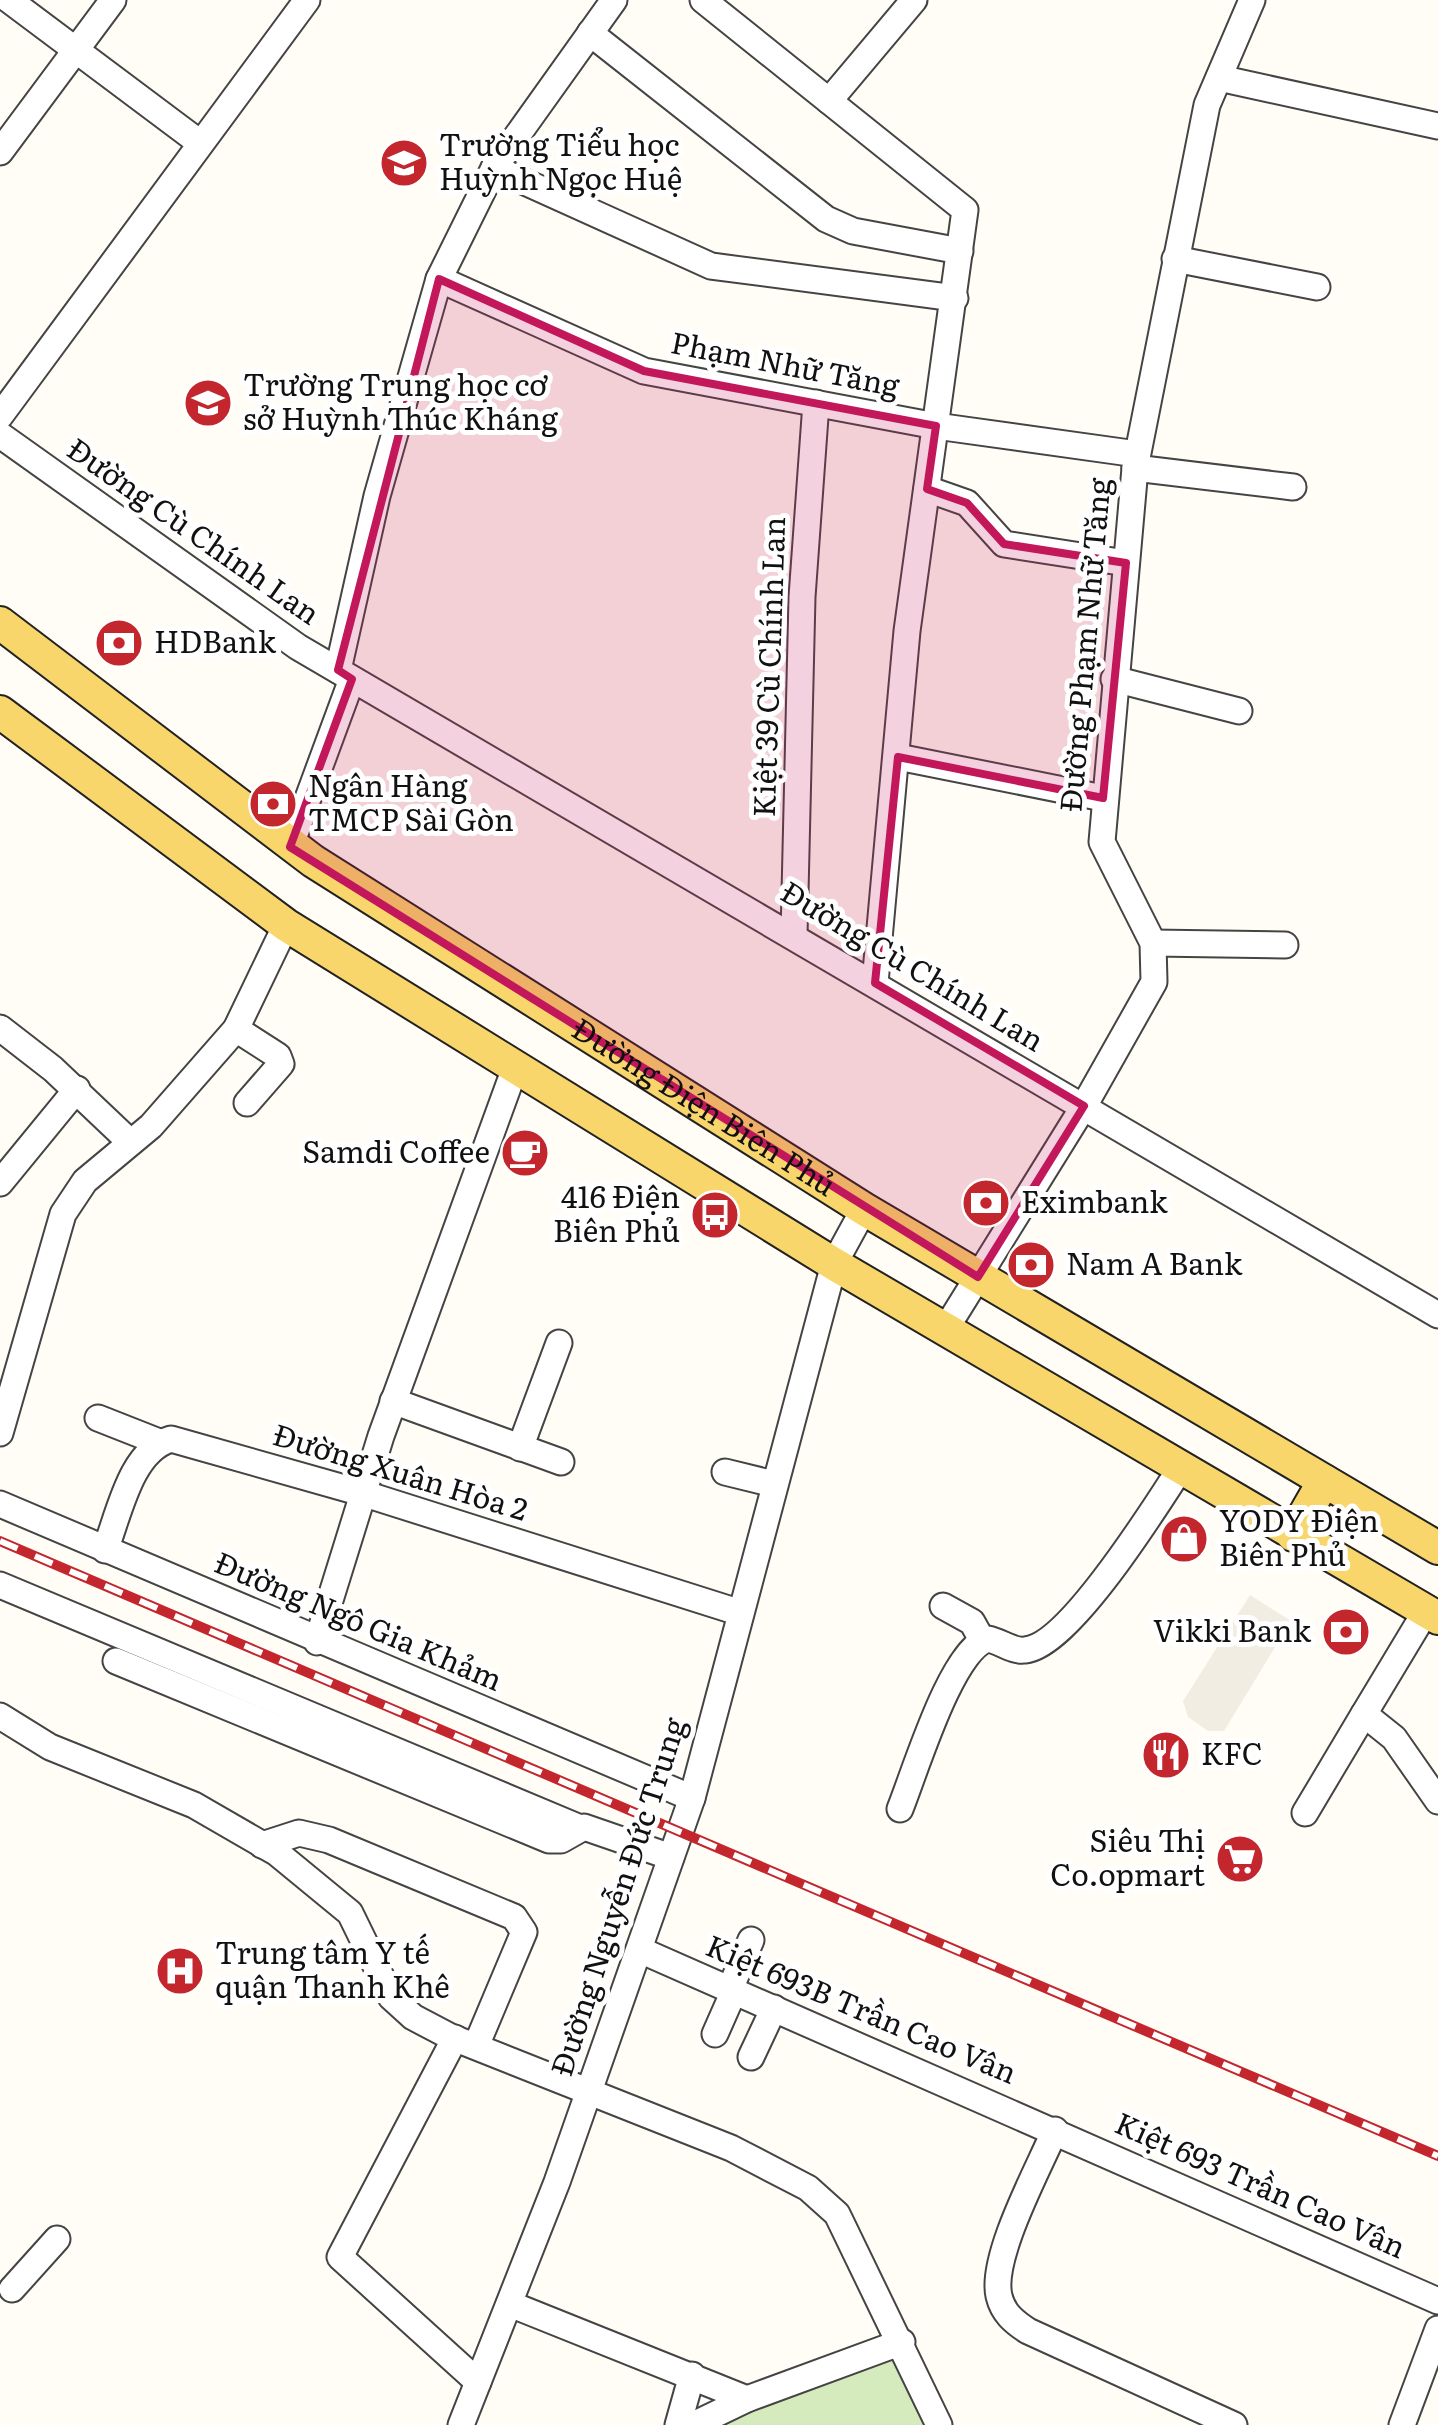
<svg xmlns="http://www.w3.org/2000/svg" width="1438" height="2425" font-family="Literata,serif">
<style>
.grass{fill:#d5ebbd}
.plaza{fill:#f1ede2}
.lines{fill:none;stroke-linecap:round;stroke-linejoin:round}
.minor-casing{stroke:#444;stroke-width:29}
.major-casing{stroke:#222;stroke-width:36}
.minor{stroke:#fff;stroke-width:25}
.major{stroke:#f9d66b;stroke-width:32}
.rail-casing{stroke:#c4262e;stroke-width:10}
.rail{stroke:#fff;stroke-width:6;stroke-dasharray:19;stroke-linecap:butt}
.marked{fill:#c2185b;fill-opacity:0.2;stroke:#c2185b;stroke-width:8;stroke-linejoin:round}
.labels{text-anchor:middle;stroke-width:10;stroke-linejoin:round;paint-order:stroke}
.poi-label{font-size:30px;fill:#111;stroke:#fff;text-anchor:start}
.street-label{font-size:30px;fill:#111;stroke:#fff}
</style>
<rect width="100%" height="100%" fill="#fffdf5"/>
<path class="grass" d="M883 2354 894 2359 927 2425H705Z"/>
<path class="plaza" d="M1250 1595 1291 1621 1224 1731H1208L1188 1717 1183 1701Z"/>
<g class="lines">
<g class="minor-casing">
<g id="minor">
<path d="M9 0 200 143"/>
<path d="M703 0 965 210 907 631 875 983"/>
<path d="M590 33 826 219 853 231 960 251"/>
<path d="M1219 78 1438 126"/>
<path d="M829 101 914 0"/>
<path d="M0 152 113 0"/>
<path d="M494 168 711 266 955 298"/>
<path d="M1175 259 1317 287"/>
<path d="M439 279 644 371 936 426 1137 454"/>
<path d="M0 416 307 0"/>
<path d="M0 435 298 647 1438 1315"/>
<path d="M1135 468 1293 487"/>
<path d="M927 489 967 503 1004 544 1126 563"/>
<path d="M338 670 377 496 439 279 494 168 614 0"/>
<path d="M1114 679 1239 711"/>
<path d="M898 757 1103 798"/>
<path d="M290 847 352 679"/>
<path d="M794 935 802 597 816 403"/>
<path d="M1153 943 1285 945"/>
<path d="M0 1028 53 1069 129 1141"/>
<path d="M236 1029 278 1056 281 1064 247 1103"/>
<path d="M0 1183 77 1089"/>
<path d="M945 1330 1084 1106 1154 982 1153 943 1102 842 1135 468 1207 105 1252 0"/>
<path d="M393 1401 561 1462"/>
<path d="M98 1418 159 1442"/>
<path d="M0 1433 63 1214 85 1181 151 1126 236 1029 286 925"/>
<path d="M520 1448 559 1343"/>
<path d="M725 1472 774 1484"/>
<path d="M0 1504 692 1798"/>
<path d="M105 1550C119 1515 130 1451 171 1439L362 1493 738 1612"/>
<path d="M0 1585 578 1827"/>
<path d="M943 1606 972 1622 982 1640"/>
<path d="M1426 1611 1364 1714 1394 1738 1438 1801"/>
<path d="M317 1642 381 1436 515 1068"/>
<path d="M116 1661 549 1840H561L584 1827 671 1857"/>
<path d="M0 1716 50 1747 194 1805 277 1853 350 1913 391 1997 413 2017 451 2037 731 2148 808 2188 837 2214 939 2425"/>
<path d="M900 1809C915 1772 952 1648 988 1639 1000 1641 1013 1652 1025 1650 1069 1646 1156 1506 1180 1469"/>
<path d="M1305 1813 1364 1714"/>
<path d="M262 1845 299 1833 329 1840 514 1917 524 1932 476 2046"/>
<path d="M640 1950 1438 2301"/>
<path d="M730 1989 751 1940"/>
<path d="M715 2034 734 1991"/>
<path d="M455 2038 340 2257 478 2382"/>
<path d="M751 2057 774 2008"/>
<path d="M1055 2130C1039 2168 990 2257 999 2296 1003 2313 1014 2322 1028 2331L1234 2425"/>
<path d="M12 2289 57 2239"/>
<path d="M510 2304 747 2399"/>
<path d="M461 2425 557 2182 692 1798 834 1264 864 1209"/>
<path d="M678 2425 692 2375"/>
<path d="M693 2425 747 2399 902 2342"/>
<path d="M1402 2425 1438 2329"/>
</g>
</g>
<g class="major-casing">
<g id="major">
<path id="s1" d="M0 623 313 861 864 1209 1438 1548"/>
<path d="M0 712 286 925 834 1264 1438 1618"/>
<path d="M1293 1535 1324 1481"/>
</g>
</g>
<use href="#minor" class="minor"/>
<use href="#major" class="major"/>
<g class="rail-casing">
<path id="rail" d="M0 1541 1438 2156"/>
</g>
<use href="#rail" class="rail"/>
</g>
<path class="marked" d="M439 279 644 371 936 426 927 489 967 503 1004 544 1126 563 1103 798 898 757 875 983 1084 1106 978 1277 290 847 352 679 338 670Z"/>
<defs>
<g id="school-disc" transform="scale(2.5)"><circle r="9.5" fill="#c4262e" stroke="#fff"/><path d="M0-5L7-2L0 1L-7-2ZM-4 1L0 2.5L4 1V4Q0 6-4 4Z" fill="#fff"/></g>
<g id="bank-disc" transform="scale(2.5)"><circle r="9.5" fill="#c4262e" stroke="#fff"/><path d="M-6-4H6V4H-6ZM0-2.3a2.3 2.3 0 1 0 0 4.6a2.3 2.3 0 1 0 0-4.6Z" fill="#fff"/></g>
<g id="cafe-disc" transform="scale(2.5)"><circle r="9.5" fill="#c4262e" stroke="#fff"/><path d="M-5.5-4.5H6V0H3Q3 3.5 0 3.5H-2.5Q-5.5 3.5-5.5 0ZM3-3.2v2h1.7v-2ZM-6 4.5H4V6H-6Z" fill="#fff"/></g>
<g id="bus-disc" transform="scale(2.5)"><circle r="9.5" fill="#c4262e" stroke="#fff"/><path d="M-5-6H5V4H4V6H2V4H-2V6H-4V4H-5ZM-3.5-4V0h7V-4ZM-3.5 1.2v1.5H-2V1.2ZM2 1.2v1.5H3.5V1.2Z" fill="#fff"/></g>
<g id="shop-disc" transform="scale(2.5)"><circle r="9.5" fill="#c4262e" stroke="#fff"/><path d="M-5-2.5h2.3a2.7 3.5 0 0 1 5.4 0H5L5.5 6h-11ZM-1.5-2.5h3a1.5 2.3 0 0 0-3 0Z" fill="#fff"/></g>
<g id="restaurant-disc" transform="scale(2.5)"><circle r="9.5" fill="#c4262e" stroke="#fff"/><path d="M-5-6h1v4h1v-4h1v4h1v-4h1v5L-1.5 .5V6h-2V.5L-5-1ZM5-6V6H3V1.5H1.5Q1.5-4 5-6Z" fill="#fff"/></g>
<g id="supermarket-disc" transform="scale(2.5)"><circle r="9.5" fill="#c4262e" stroke="#fff"/><path d="M-6-5.5h2.5l.6 2H6L4.5 2H-2.5L-4.4-4H-6ZM-1.5 3.2a1.3 1.3 0 1 0 .1 0ZM3 3.2a1.3 1.3 0 1 0 .1 0Z" fill="#fff"/></g>
<g id="hospital-disc" transform="scale(2.5)"><circle r="9.5" fill="#c4262e" stroke="#fff"/><path d="M-5-5h3v3.5h4V-5h3V5h-3V1.5h-4V5h-3Z" fill="#fff"/></g>
</defs>
<g fill-rule="evenodd">
<use href="#school-disc" x="404" y="163"/>
<use href="#school-disc" x="208" y="403"/>
<use href="#bank-disc" x="119" y="643"/>
<use href="#bank-disc" x="273" y="804"/>
<use href="#cafe-disc" x="525" y="1153"/>
<use href="#bank-disc" x="986" y="1203"/>
<use href="#bus-disc" x="715" y="1215"/>
<use href="#bank-disc" x="1031" y="1265"/>
<use href="#shop-disc" x="1184" y="1539"/>
<use href="#bank-disc" x="1346" y="1632"/>
<use href="#restaurant-disc" x="1166" y="1755"/>
<use href="#supermarket-disc" x="1240" y="1859"/>
<use href="#hospital-disc" x="180" y="1971"/>
</g>
<g class="labels">
<g class="poi-label">
<text x="439" y="156">Trường Tiểu học<tspan x="439" dy="34">Huỳnh Ngọc Huệ</tspan></text>
<text x="243" y="396">Trường Trung học cơ<tspan x="243" dy="34">sở Huỳnh Thúc Kháng</tspan></text>
<text x="154" y="653">HDBank</text>
<text x="308" y="797">Ngân Hàng<tspan x="308" dy="34">TMCP Sài Gòn</tspan></text>
<text x="490" y="1163" text-anchor="end">Samdi Coffee</text>
<text x="680" y="1208" text-anchor="end">416 Điện<tspan x="680" dy="34">Biên Phủ</tspan></text>
<text x="1021" y="1213">Eximbank</text>
<text x="1066" y="1275">Nam A Bank</text>
<text x="1219" y="1532">YODY Điện<tspan x="1219" dy="34">Biên Phủ</tspan></text>
<text x="1311" y="1642" text-anchor="end">Vikki Bank</text>
<text x="1201" y="1765">KFC</text>
<text x="1205" y="1852" text-anchor="end">Siêu Thị<tspan x="1205" dy="34">Co.opmart</tspan></text>
<text x="215" y="1964">Trung tâm Y tế<tspan x="215" dy="34">quận Thanh Khê</tspan></text>
</g>
<g class="street-label">
<text transform="translate(785 365) rotate(11)" y="10">Phạm Nhữ Tăng</text>
<text transform="translate(193 532) rotate(35)" y="10">Đường Cù Chính Lan</text>
<text transform="translate(1086 645) rotate(-85)" y="10">Đường Phạm Nhữ Tăng</text>
<text transform="translate(770 667) rotate(-88)" y="10">Kiệt 39 Cù Chính Lan</text>
<text transform="translate(912 967) rotate(31)" y="10">Đường Cù Chính Lan</text>
<text dy="10" stroke="none"><textPath href="#s1" startOffset="855">Đường Điện Biên Phủ</textPath></text>
<text transform="translate(400 1473) rotate(17)" y="10">Đường Xuân Hòa 2</text>
<text transform="translate(358 1622) rotate(23)" y="10">Đường Ngô Gia Khảm</text>
<text transform="translate(619 1897) rotate(-72)" y="10">Đường Nguyễn Đức Trung</text>
<text transform="translate(861 2010) rotate(23)" y="10">Kiệt 693B Trần Cao Vân</text>
<text transform="translate(1260 2186) rotate(24)" y="10">Kiệt 693 Trần Cao Vân</text>
</g>
</g>
</svg>
